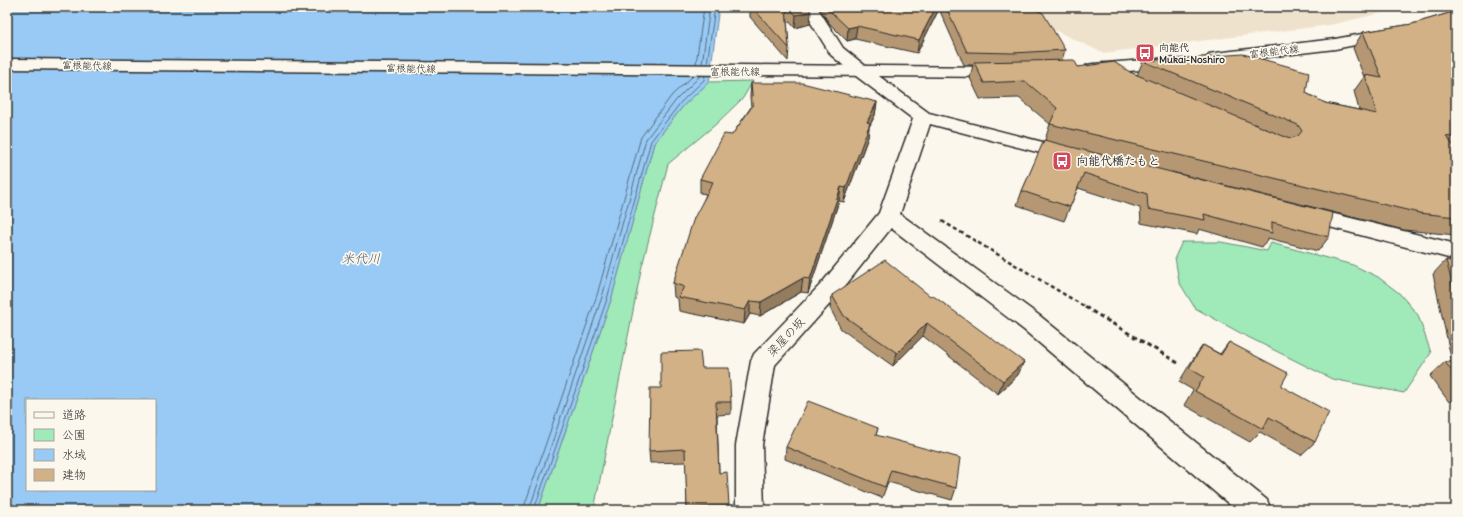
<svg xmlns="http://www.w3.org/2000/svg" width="1463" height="517" font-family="Delius,'Klee One',sans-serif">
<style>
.built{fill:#efe2cd}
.green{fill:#a0e9b9;stroke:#668a72}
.water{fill:#98caf5;stroke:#6c8aa4;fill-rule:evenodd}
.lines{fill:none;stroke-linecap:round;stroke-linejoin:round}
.shore{stroke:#576b7c;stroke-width:1}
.minor-casing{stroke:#2b2b2b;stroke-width:3}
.secondary-casing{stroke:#2b2b2b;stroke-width:3}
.path-far1{stroke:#2b2b2b;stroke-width:2.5;stroke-dasharray:4 3;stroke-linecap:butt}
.path{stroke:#2b2b2b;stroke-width:3;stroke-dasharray:4.5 3.5;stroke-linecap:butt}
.minor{fill:#fbf7ec;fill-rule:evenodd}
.secondary{fill:#fbf7ec;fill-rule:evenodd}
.wall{fill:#b59873;stroke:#2b2b2b}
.shaded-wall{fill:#947c5e;stroke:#2b2b2b}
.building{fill:#d3b186;stroke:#2b2b2b}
.labels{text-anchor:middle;stroke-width:3.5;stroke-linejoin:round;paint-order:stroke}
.far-poi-label{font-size:10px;font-weight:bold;fill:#2b2b2b;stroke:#fbf7ec;text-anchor:start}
.far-street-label{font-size:10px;fill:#2b2b2b;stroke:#fbf7ec}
.poi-label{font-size:12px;font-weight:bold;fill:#2b2b2b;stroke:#fbf7ec;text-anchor:start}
.street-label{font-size:12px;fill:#2b2b2b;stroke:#fbf7ec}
.water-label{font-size:13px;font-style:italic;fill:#4c5b68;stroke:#fbf7ec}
</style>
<rect width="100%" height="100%" fill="#fbf7ec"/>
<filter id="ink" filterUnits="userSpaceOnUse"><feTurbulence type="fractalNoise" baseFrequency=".025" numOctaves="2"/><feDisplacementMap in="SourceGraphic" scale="8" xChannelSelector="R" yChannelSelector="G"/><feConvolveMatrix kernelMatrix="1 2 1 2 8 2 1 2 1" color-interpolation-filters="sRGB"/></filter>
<g filter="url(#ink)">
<path class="built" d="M1005 7H1407L1330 25 1103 53Z"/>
<g class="green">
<path d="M753 81 743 98 715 125 668 164 641 270 594 510H538L611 300 654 143 684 105 709 82Z"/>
<path d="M1182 242H1221L1267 251 1271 243 1353 265 1378 277 1399 293 1418 315 1431 353 1404 393 1332 379 1244 335 1195 308 1179 282 1175 257Z"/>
</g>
<path class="water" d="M7 7H719L709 82 684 105 654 143 611 300 538 510H7ZM27 400H155V490H27Z"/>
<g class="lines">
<g class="shore">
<path d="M696 64 704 7"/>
<path d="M702 64 710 7"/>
<path d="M707 64 715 7"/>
<path d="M523 510 597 295 641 137 672 95 693 76"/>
<path d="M529 510 602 297 646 139 677 99 700 76"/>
<path d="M534 510 607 299 651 141 681 102 704 80 705 76"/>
</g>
<g class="minor-casing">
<g id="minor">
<path d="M801 7H817L843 48 868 68 929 113 1078 151 1081 155 1078 159 1071 161 930 124 900 214 1040 316 1267 500 1271 510H1236L1024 330 891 228 837 296 775 365 762 445 764 510H736V445L751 361 754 354 821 284 879 213 913 119 856 76 831 55Z"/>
<path d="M1302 206 1456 244V260L1295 218 1292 213 1295 208Z"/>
</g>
</g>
<g class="secondary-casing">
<g id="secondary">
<path d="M1389 29 1395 31 1397 34 1395 37 1335 49 1215 63 1209 62 1207 58 1209 54 1215 53 1335 39Z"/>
<path d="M1170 58 1176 59 1178 63 1176 67 1093 74 1087 73 1084 69 1087 65 1093 64Z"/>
<path d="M7 59 1001 67 1007 68 1010 72 1007 76 1001 77 7 69Z"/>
</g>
</g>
<path class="path-far1" d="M942 221 1087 308"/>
<path class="path" d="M1085 307 1178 363"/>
<use href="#minor" class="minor"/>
<use href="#secondary" class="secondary"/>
</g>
<g class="wall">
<path d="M750 7H808L810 24 795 28 787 19 789 48 788 61 750 17Z"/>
<path d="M818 7H1030L1065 50 1062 60 1078 67 1130 72 1137 75 1143 61 1306 93 1325 103 1359 110 1354 91 1364 77 1353 48 1363 32 1412 24 1456 11V235L1404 230 1172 172 1329 237 1318 251 1268 238 1262 247 1199 229 1197 234 1141 223 1140 208 1078 188 1064 221 1017 205 1022 191 1045 140 1050 124 1019 98 980 99 970 78 973 65H964L939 9 917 53 855 39 847 41 830 24Z"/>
<path d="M751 83 877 102 875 115 869 127 868 137 844 202 839 201 808 293 801 292 760 316 750 314 744 324 679 311 678 299 674 297 673 283 706 194 700 193V179L732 135 751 107 750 97Z"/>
<path d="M1446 260 1456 262V403L1455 402H1449L1430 376 1445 362H1452L1433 274Z"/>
<path d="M832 295 930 296 1018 375 998 394 923 336 893 366 841 329 830 308Z"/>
<path d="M1229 342 1281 386 1315 442 1301 455 1260 432 1250 442 1184 405 1193 390 1179 382 1193 359 1203 345 1220 354Z"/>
<path d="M702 368 731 402V414L717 415 719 473 729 506V510H687L686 462 650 463 649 451 661 388Z"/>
<path d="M878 428 876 435 956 488 952 500 888 482 882 498 785 459 786 447Z"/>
</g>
<g class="shaded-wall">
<path d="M936 7H939V9L917 53 919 40Z"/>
<path d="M811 12 810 24 795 28 796 15Z"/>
<path d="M857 26 855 39 847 41 848 28Z"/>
<path d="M877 102 875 115 869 127 868 137 844 202 846 188 867 122Z"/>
<path d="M841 187 839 201 808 293 810 279Z"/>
<path d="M803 278 801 292 760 316 761 302Z"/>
<path d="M750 301V314L744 324 745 310Z"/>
<path d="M927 323 923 336 893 366 897 353Z"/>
<path d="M1024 362 1018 375 998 394 1003 381Z"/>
</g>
<g class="building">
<path d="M752 7H786L789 48Z"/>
<path d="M788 7H808L811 12 796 15Z"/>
<path d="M828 7H936L919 40 857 26 848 28 831 12Z"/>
<path d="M946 7H1030L1043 13 1065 50 1013 53 967 52Z"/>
<path d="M1456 11V138L1446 136 1456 149V217L1419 213 1050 124 1057 108 1025 81 984 83 974 62 1074 60 1078 67 1114 62 1130 72 1283 136 1291 138 1298 136 1302 131 1298 125 1143 61 1243 54 1309 72 1306 93 1325 103 1377 114 1365 75 1382 78 1363 32 1412 24Z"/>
<path d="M751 83H802L877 102 867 122 870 123 846 188 841 187 810 279 803 278 761 302 750 301 745 310 678 297 684 287 673 283 694 218 713 182 700 179 724 134 732 135 753 105Z"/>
<path d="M1044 140 1333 213 1329 237 1272 222V233L1204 214 1205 220 1148 209 1147 194 1084 173 1070 207 1022 191Z"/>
<path d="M885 260 930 296 932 295 1024 362 1003 381 927 323 897 353 844 316 832 295Z"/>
<path d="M1446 260 1456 262V299Z"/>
<path d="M1229 342 1288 373 1281 386 1329 412 1315 442 1269 417 1263 429 1195 391 1204 377 1189 368 1203 345 1221 355Z"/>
<path d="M700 351 702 368H729L731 402H716L719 473 727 472 729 506 687 508 685 449 649 451 650 388H661V352Z"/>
<path d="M1445 362H1456V376Z"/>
<path d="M808 401 878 428 876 435 960 458 956 488 891 470 885 487 786 447Z"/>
</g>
</g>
<defs>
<g id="bus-square" transform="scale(1)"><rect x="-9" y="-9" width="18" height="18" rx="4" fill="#d1495b" stroke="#fbf7ec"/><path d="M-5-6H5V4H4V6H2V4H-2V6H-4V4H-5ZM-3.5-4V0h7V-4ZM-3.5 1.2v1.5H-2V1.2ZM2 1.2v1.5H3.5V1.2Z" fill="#fff"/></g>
</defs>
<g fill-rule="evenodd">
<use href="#bus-square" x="1145" y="53"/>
<use href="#bus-square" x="1062" y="161"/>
</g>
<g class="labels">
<g class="far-poi-label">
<text x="1159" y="51">向能代<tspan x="1159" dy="12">Mukai-Noshiro</tspan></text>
</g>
<g class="far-street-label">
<text transform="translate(1274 51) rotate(-7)" y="4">富根能代線</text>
<text transform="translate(87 65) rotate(1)" y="4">富根能代線</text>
<text transform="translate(411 68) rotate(1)" y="4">富根能代線</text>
<text x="735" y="75">富根能代線</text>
</g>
<g class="poi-label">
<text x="1076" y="165">向能代橋たもと</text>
</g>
<g class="street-label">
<text transform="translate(786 337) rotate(-47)" y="4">梁屋の坂</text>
</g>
<g class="water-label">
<text x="361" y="263">米代川</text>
</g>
</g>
<rect width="1463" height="517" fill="none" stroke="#fbf7ec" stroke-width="24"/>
<rect x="12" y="12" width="1439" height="493" fill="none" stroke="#2b2b2b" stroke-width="1.5" filter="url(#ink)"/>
<rect x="26" y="399" width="130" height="92" fill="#fbf7ec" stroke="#a8a59f"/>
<rect x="34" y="412" width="20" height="6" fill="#fbf7ec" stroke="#a8a59f"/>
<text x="62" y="419" font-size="12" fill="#2b2b2b">道路</text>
<rect x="34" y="429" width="20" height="12" fill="#a0e9b9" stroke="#a8a59f"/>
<text x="62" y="439" font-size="12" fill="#2b2b2b">公園</text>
<rect x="34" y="449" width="20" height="12" fill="#98caf5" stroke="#a8a59f"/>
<text x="62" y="459" font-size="12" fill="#2b2b2b">水域</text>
<rect x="34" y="469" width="20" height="12" fill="#d3b186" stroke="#a8a59f"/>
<text x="62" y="479" font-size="12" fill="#2b2b2b">建物</text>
</svg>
